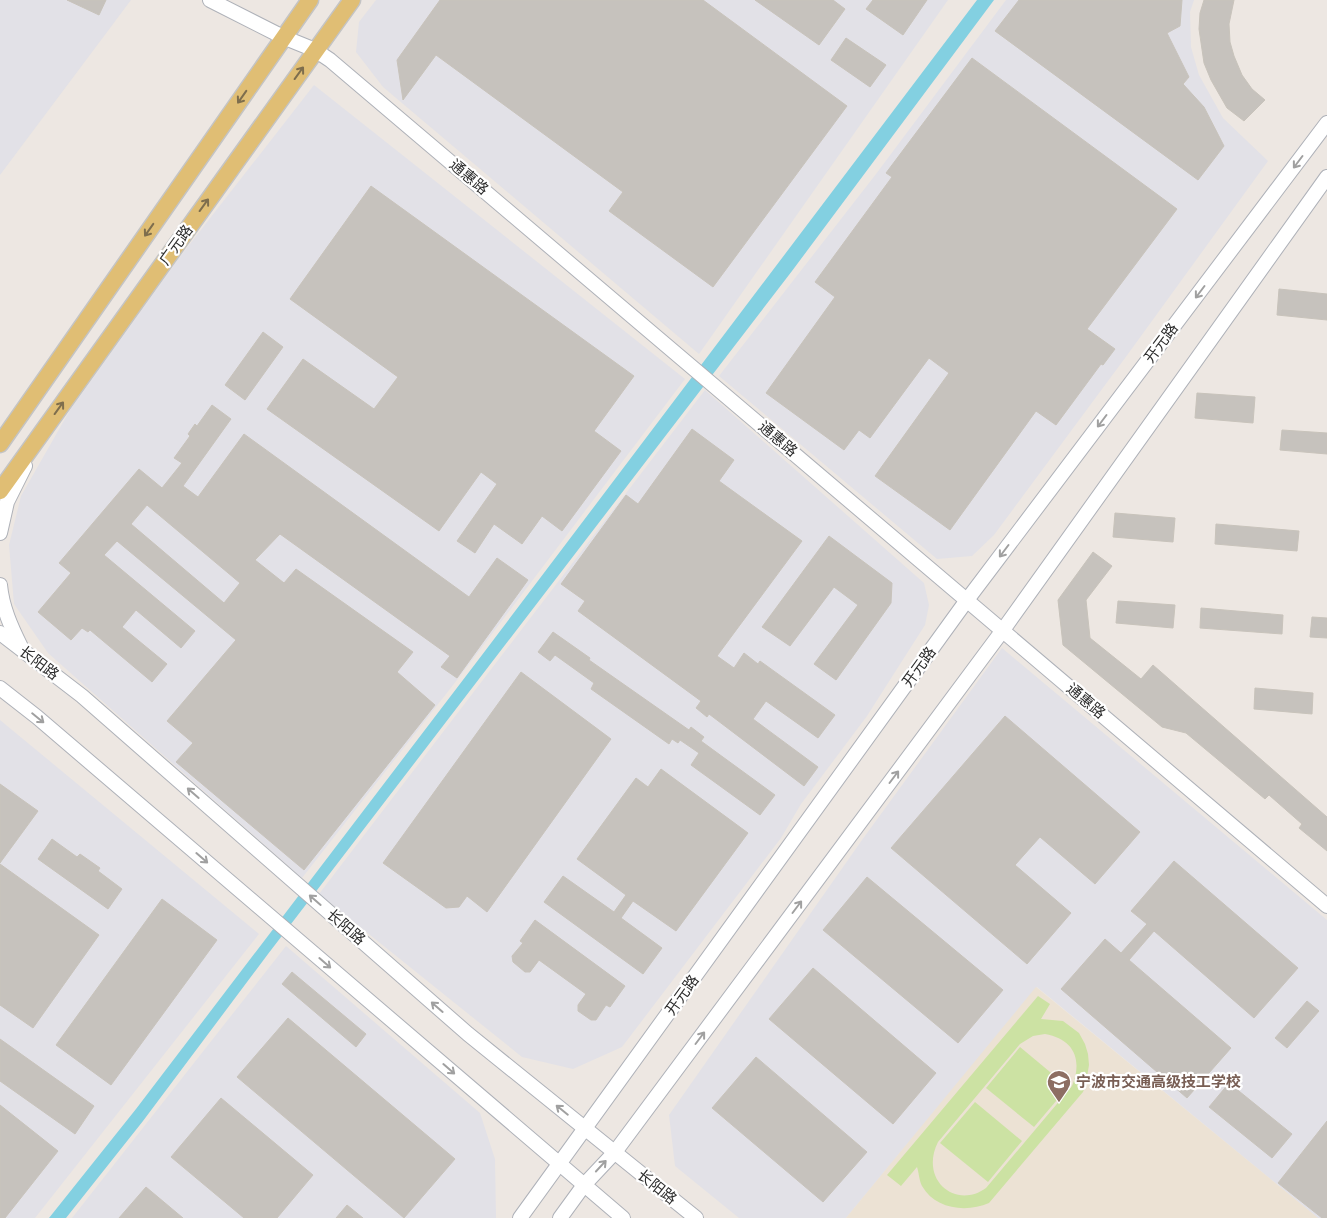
<svg xmlns="http://www.w3.org/2000/svg" width="1327" height="1218" font-family="Cabin,'Noto Sans SC',sans-serif">
<style>
.industrial{fill:#e2e1e7}
.education{fill:#ece2d4}
.pitch{fill:#cce2a3;fill-rule:evenodd}
.water{fill:#83d0e1}
.building{fill:#c6c2bd;stroke:#c8c3bb;fill-rule:evenodd}
.lines{fill:none;stroke-linecap:round;stroke-linejoin:round}
.secondary-casing{stroke:#aeb1b8;stroke-width:16}
.primary-casing{stroke:#c4c4c4;stroke-width:19}
.secondary{stroke:#fff;stroke-width:14}
.primary{stroke:#e0be74;stroke-width:16}
.oneway{stroke:#7e6e4d}
.oneway2{stroke:#a0a0a0}
.labels{text-anchor:middle;stroke-width:4.5;stroke-linejoin:round;paint-order:stroke}
.street-label{font-size:15px;fill:#2d2d2d;stroke:#fff}
.education-label{font-size:15px;font-weight:bold;fill:#785e54;stroke:#fff;text-anchor:start}
</style>
<rect width="100%" height="100%" fill="#ede7e2"/>
<g class="industrial">
<path d="M0 0H131L0 175Z"/>
<path d="M376 0H948L699 354 383 87 356 52 359 22Z"/>
<path d="M1006 0H1194L1190 12 1191 47 1199 75 1223 118 1268 161 1128 354 994 535 972 556 937 559 719 376 876 174Z"/>
<path d="M314 85 685 379 457 680 302 878 48 653 14 604 9 545 21 496 70 410 179 258Z"/>
<path d="M705 390 924 583 929 605 925 625 867 716 801 804 781 838 622 1047 573 1069 522 1057 319 894Z"/>
<path d="M1002 648 1327 920V1218H1318L1037 987 846 1218H739L675 1166 669 1115 862 840Z"/>
<path d="M0 720 259 934 35 1218H0Z"/>
<path d="M286 946 480 1113 495 1159 496 1218H72Z"/>
</g>
<path class="education" d="M1036 987 1318 1218H846Z"/>
<g class="pitch">
<path d="M1038 996 1050 1004 1041 1019 1063 1021 1079 1033 1085 1044 1088 1054 1089 1065 1086 1083 1083 1092 989 1203C966 1213 935 1209 922 1186 919 1180 919 1173 917 1167L901 1186 887 1175ZM1045 1034C1074 1039 1083 1060 1072 1086L986 1188C956 1210 919 1180 938 1142L1020 1044 1033 1036Z"/>
<path d="M1020 1047 1068 1087 1034 1127 986 1088Z"/>
<path d="M975 1102 1022 1141 988 1182 940 1143Z"/>
</g>
<path class="water" d="M977 0H994L792 271 268 954 143 1121 66 1218H49L136 1109 482 655Z"/>
<g class="building">
<path d="M67 0H106L99 15Z"/>
<path d="M440 0H703L847 106 713 287 609 211 623 192 436 55 403 100 397 60Z"/>
<path d="M755 0H833L845 9 819 45Z"/>
<path d="M873 0H927L903 35 866 9Z"/>
<path d="M1019 0H1182L1180 26 1167 33 1189 77 1183 84 1204 107 1224 146 1198 180 995 31Z"/>
<path d="M1204 0H1234L1229 24 1230 42 1234 56 1242 75 1252 89 1265 100 1244 121 1227 108 1211 80 1204 63 1199 29 1200 13Z"/>
<path d="M846 38 886 65 870 87 831 60Z"/>
<path d="M972 58 1177 209 1087 329 1115 349 1103 365 1101 364 1056 425 1036 411 950 530 875 476 949 373 929 358 870 438 859 430 844 450 766 393 835 297 815 282 892 177 886 173Z"/>
<path d="M371 186 634 376 594 431 621 451 562 531 542 516 522 544 494 524 475 553 457 541 497 484 481 472 439 531 267 409 303 359 374 409 398 377 290 299Z"/>
<path d="M1279 289 1327 294V320L1277 315Z"/>
<path d="M263 332 283 347 245 400 225 385Z"/>
<path d="M1197 393 1255 397 1253 423 1195 418Z"/>
<path d="M212 405 231 419 183 486 198 497 244 434 469 597 497 558 528 580 457 678 441 667 450 656 280 534 255 560 284 583 296 569 413 652 397 672 435 705 304 870 176 762 193 743 167 721 236 640 117 541 104 555 195 631 181 648 136 610 122 627 167 664 152 682 90 630 88 632 82 628 71 640 38 612 71 573 59 563 139 469 162 488 182 463 174 458 190 436 188 434 195 424 197 426ZM147 505 240 583 224 603 131 524Z"/>
<path d="M692 429 734 460 719 481 802 541 717 656 734 668 744 653 758 664 760 661 835 715 818 738 766 701 753 719 818 767 804 786 709 714 707 717 696 708 701 701 578 611 585 601 561 584 626 495 638 504Z"/>
<path d="M1282 430 1327 433V454L1280 450Z"/>
<path d="M1115 513 1175 518 1173 542 1113 537Z"/>
<path d="M1216 524 1299 531 1297 551 1215 544Z"/>
<path d="M829 536 892 583 891 603 836 680 814 664 858 605 834 587 790 646 762 627Z"/>
<path d="M1093 552 1112 566 1086 600 1090 638 1141 679 1153 665 1327 817V851L1299 828 1302 824 1269 795 1265 799 1186 733 1162 727 1063 645 1058 600Z"/>
<path d="M1118 601 1175 605 1173 628 1116 623Z"/>
<path d="M1201 608 1283 615 1282 634 1200 628Z"/>
<path d="M1312 617 1327 618V638L1310 637Z"/>
<path d="M553 632 590 658 589 660 689 730 691 727 704 737 701 741 775 795 760 815 691 765 699 753 680 740 678 743 672 739 669 744 591 689 594 683 555 655 550 661 538 652Z"/>
<path d="M521 672 611 739 487 912 467 896 459 907 446 908 383 863Z"/>
<path d="M1255 688 1313 693 1312 714 1254 709Z"/>
<path d="M1005 716 1140 832 1095 884 1040 837 1015 865 1071 913 1027 964 891 848Z"/>
<path d="M661 769 748 833 676 931 633 901 621 918 662 948 643 974 544 902 563 876 614 912 626 895 577 859 636 778 648 787Z"/>
<path d="M0 784 38 811 0 863Z"/>
<path d="M52 839 77 857 80 854 100 868 98 871 122 889 108 909 38 859Z"/>
<path d="M1174 861 1298 968 1254 1018 1154 931 1129 960 1231 1048 1187 1098 1061 989 1105 939 1121 953 1147 924 1131 911Z"/>
<path d="M0 864 99 935 33 1028 0 1005Z"/>
<path d="M867 877 1003 990 958 1043 823 930Z"/>
<path d="M162 899 217 940 111 1085 56 1045Z"/>
<path d="M535 920 625 986 610 1007 606 1005 596 1020H591L578 1011V1005L586 994 539 960 530 972H525L513 962 512 956 523 943 520 941Z"/>
<path d="M813 968 936 1073 893 1124 769 1019Z"/>
<path d="M292 972 366 1034 356 1047 282 984Z"/>
<path d="M1307 1001 1319 1011 1287 1048 1275 1038Z"/>
<path d="M288 1018 455 1159 404 1218 237 1077Z"/>
<path d="M0 1039 94 1106 75 1134 0 1081Z"/>
<path d="M756 1057 867 1152 823 1202 712 1108Z"/>
<path d="M1229 1083 1292 1134 1272 1158 1209 1107Z"/>
<path d="M221 1098 313 1175 277 1218H244L171 1157Z"/>
<path d="M0 1105 58 1151 5 1218H0Z"/>
<path d="M1327 1121V1218H1322L1278 1183Z"/>
<path d="M146 1187 183 1218H119Z"/>
<path d="M347 1205 363 1218H336Z"/>
</g>
<g class="lines">
<g class="secondary-casing">
<g id="secondary">
<path d="M210 0 283 37 315 50 330 60 1327 906"/>
<path d="M0 533 7 502 25 466"/>
<path d="M0 585C2 607 11 627 21 647"/>
<path d="M0 633 82 696 468 1034 696 1218"/>
<path d="M0 688 37 717 623 1218"/>
<path d="M520 1218 967 600 1327 123"/>
<path d="M560 1218 584 1185 615 1152 1003 630 1327 177"/>
</g>
</g>
<g class="primary-casing">
<g id="primary">
<path d="M0 444 310 0"/>
<path d="M0 491 352 0"/>
</g>
</g>
<use href="#secondary" class="secondary"/>
<use href="#primary" class="primary"/>
</g>
<defs><path id="oneway-shaft" d="M-6 0H5M1.5-3L5.5 0L1.5 3" fill="none" stroke-width="1.6" stroke-linecap="round" stroke-linejoin="round" transform="scale(1.25)"/></defs>
<g class="oneway">
<use href="#oneway-shaft" transform="translate(299 73) rotate(-54)"/>
<use href="#oneway-shaft" transform="translate(242 97) rotate(125)"/>
<use href="#oneway-shaft" transform="translate(204 205) rotate(-54)"/>
<use href="#oneway-shaft" transform="translate(149 230) rotate(125)"/>
<use href="#oneway-shaft" transform="translate(59 408) rotate(-54)"/>
</g>
<g class="oneway2">
<use href="#oneway-shaft" transform="translate(1298 162) rotate(127)"/>
<use href="#oneway-shaft" transform="translate(1200 292) rotate(127)"/>
<use href="#oneway-shaft" transform="translate(1102 421) rotate(127)"/>
<use href="#oneway-shaft" transform="translate(1004 551) rotate(127)"/>
<use href="#oneway-shaft" transform="translate(38 718) rotate(39)"/>
<use href="#oneway-shaft" transform="translate(894 777) rotate(-53)"/>
<use href="#oneway-shaft" transform="translate(193 793) rotate(-139)"/>
<use href="#oneway-shaft" transform="translate(202 858) rotate(41)"/>
<use href="#oneway-shaft" transform="translate(315 900) rotate(-139)"/>
<use href="#oneway-shaft" transform="translate(797 907) rotate(-53)"/>
<use href="#oneway-shaft" transform="translate(325 963) rotate(41)"/>
<use href="#oneway-shaft" transform="translate(437 1007) rotate(-139)"/>
<use href="#oneway-shaft" transform="translate(700 1038) rotate(-53)"/>
<use href="#oneway-shaft" transform="translate(449 1069) rotate(41)"/>
<use href="#oneway-shaft" transform="translate(562 1110) rotate(-141)"/>
<use href="#oneway-shaft" transform="translate(601 1166) rotate(-47)"/>
</g>
<defs>
<g id="university-pin" transform="scale(1.25)"><path d="M0 17L-7.5 6A9.5 9.5 0 1 1 7.5 6Z" fill="#8d6e63" stroke="#fff"/><path d="M0-5L7-2L0 1L-7-2ZM-4 1L0 2.5L4 1V4Q0 6-4 4Z" fill="#fff"/></g>
</defs>
<g fill-rule="evenodd">
<use href="#university-pin" x="1059" y="1082"/>
</g>
<g class="labels">
<g class="street-label">
<text transform="translate(469 177) rotate(40)" y="5">通惠路</text>
<text transform="translate(176 245) rotate(-54)" y="5">广元路</text>
<text transform="translate(1161 343) rotate(-53)" y="5">开元路</text>
<text transform="translate(778 439) rotate(40)" y="5">通惠路</text>
<text transform="translate(39 663) rotate(37)" y="5">长阳路</text>
<text transform="translate(919 667) rotate(-54)" y="5">开元路</text>
<text transform="translate(1086 701) rotate(40)" y="5">通惠路</text>
<text transform="translate(346 927) rotate(41)" y="5">长阳路</text>
<text transform="translate(682 995) rotate(-54)" y="5">开元路</text>
<text transform="translate(657 1187) rotate(39)" y="5">长阳路</text>
</g>
<g class="education-label">
<text x="1076" y="1087">宁波市交通高级技工学校</text>
</g>
</g>
</svg>
